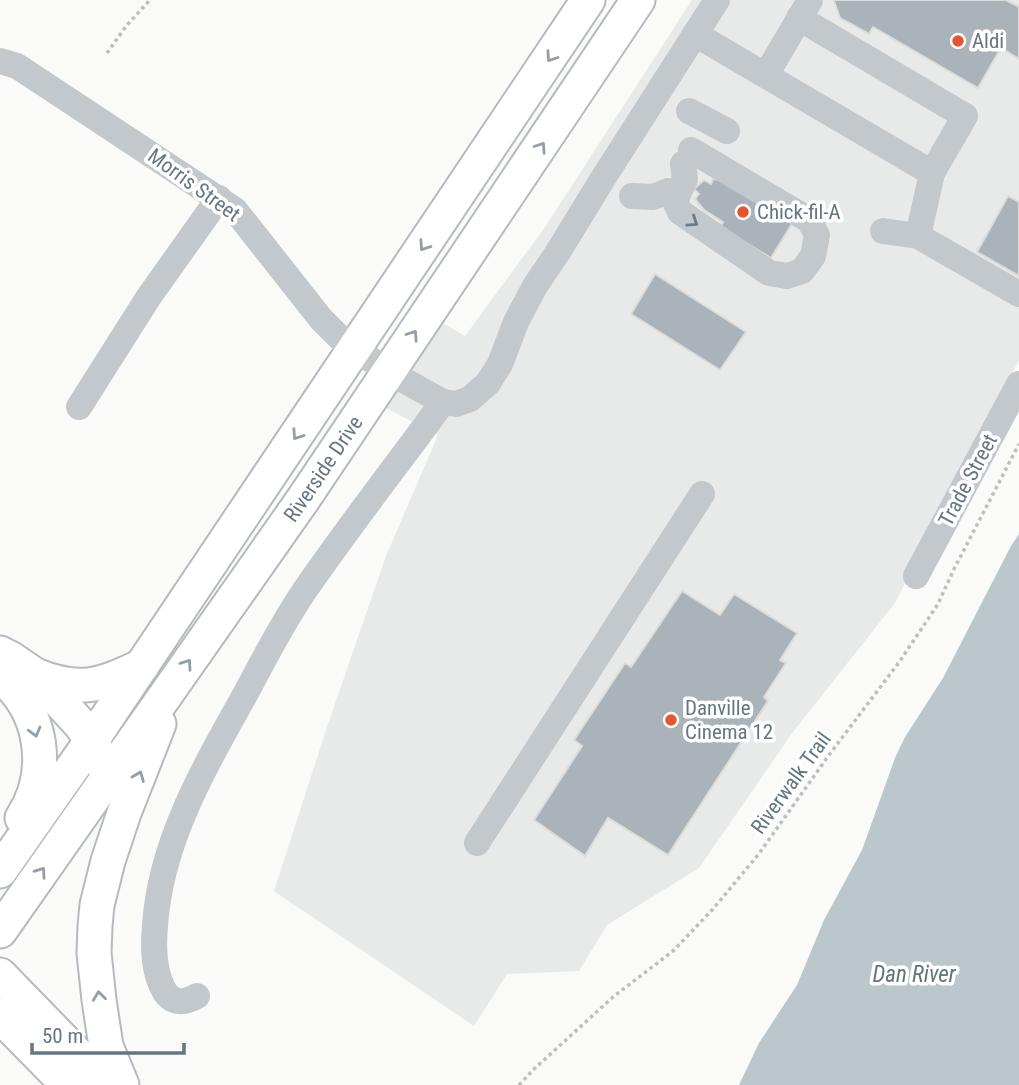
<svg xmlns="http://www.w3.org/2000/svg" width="1019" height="1085" font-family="'Roboto Condensed',sans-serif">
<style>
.built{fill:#e8e9e9}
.water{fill:#bbc7cb}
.building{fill:#aab3b9;stroke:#dcdcda;stroke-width:2}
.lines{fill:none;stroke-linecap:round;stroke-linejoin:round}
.major-casing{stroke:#b5babe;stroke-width:37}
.path{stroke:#bbbfc2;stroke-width:3.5;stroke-dasharray:3.5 3.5;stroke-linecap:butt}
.minor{stroke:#c3c8cc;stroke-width:26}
.major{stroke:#fff;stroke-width:33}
.oneway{stroke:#939fa8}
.oneway2{stroke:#6a7a87}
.poi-dot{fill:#e4572e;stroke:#fff;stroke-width:2.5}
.labels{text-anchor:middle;stroke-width:7;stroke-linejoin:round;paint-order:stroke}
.poi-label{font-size:21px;fill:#657683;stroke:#fff;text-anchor:start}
.street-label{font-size:21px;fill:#657683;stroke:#fff}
.water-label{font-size:23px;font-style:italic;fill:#60757c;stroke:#fff}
</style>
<rect width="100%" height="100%" fill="#fafaf8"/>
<path class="built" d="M692 0H1019V360L895 603 793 732 699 868 607 925 579 971 507 974 474 1026 274 891 328 724 386 556 438 435 384 407 436 319 465 336 545 227Z"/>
<path class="water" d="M1019 534V1085H739L759 1043 797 985 824 920 862 850 895 758 905 737 943 678 1011 546Z"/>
<g class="building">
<path d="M835 0H1006L1019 7V59L1001 48 978 88 873 27 869 34 840 18 834 1Z"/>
<path d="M713 179 724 181 795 219 771 258 720 227 723 222 704 210 695 199 699 194 694 189 704 180 711 184Z"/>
<path d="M1008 196 1019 202V276L977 252Z"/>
<path d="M655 274 746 332 720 370 631 314Z"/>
<path d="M682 591 720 615 734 594 797 633 780 660 786 663 764 697 768 701 668 855 608 818 585 856 534 820 582 746 574 740 625 663 631 667Z"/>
</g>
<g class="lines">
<g class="major-casing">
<g id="major">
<path d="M0 653 10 658 35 675 81 725 95 746 98 760"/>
<path d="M35 675C80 693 99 686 142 666"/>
<path d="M0 676C43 710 52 772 22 818"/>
<path d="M0 871 92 740 588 0"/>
<path id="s1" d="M0 931 304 498 638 0"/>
<path d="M0 975 107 1085"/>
<path d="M0 1016 68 1085"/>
<path d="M122 1085 106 1046 99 1000 94 953 95 926 97 905 108 861 124 813 159 724"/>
</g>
</g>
<g class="path">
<path d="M107 53 127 25 150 0"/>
<path d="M519 1085 534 1069 613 997 673 951 713 909 758 855 829 755 900 661 938 604 954 569 1019 444"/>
</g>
<g class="minor">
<path d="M799 18 965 116 932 173 918 236"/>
<path d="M695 34 932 173"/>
<path d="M0 61 17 66 235 210 321 319 342 340 389 372 443 402"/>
<path d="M766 75 810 0"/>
<path d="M689 111 727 131"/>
<path d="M683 164 685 179 675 201 680 212 769 273 787 276 802 271 813 256 817 235 809 220 691 150"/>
<path d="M632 196 653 197 668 191"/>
<path d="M883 231 918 236 1019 294"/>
<path d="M79 407 148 298 219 198"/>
<path d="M916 576 1019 384"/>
<path d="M477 843 702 494"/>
<path d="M197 996C185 1003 173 1004 165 992 153 972 153 947 155 925 161 839 206 765 247 691 265 657 283 622 305 590 349 526 397 465 443 402L456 404 470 399 488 383 500 364 516 322 535 286 558 252 602 180 717 0"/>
</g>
<use href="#major" class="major"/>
</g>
<defs><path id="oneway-chevron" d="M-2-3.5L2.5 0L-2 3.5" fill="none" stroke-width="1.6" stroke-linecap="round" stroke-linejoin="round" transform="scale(1.75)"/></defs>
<g class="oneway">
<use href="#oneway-chevron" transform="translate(551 57) rotate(124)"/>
<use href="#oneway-chevron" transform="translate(541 147) rotate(-56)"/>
<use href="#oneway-chevron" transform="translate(424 246) rotate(124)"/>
<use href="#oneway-chevron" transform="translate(413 335) rotate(-56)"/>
<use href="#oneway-chevron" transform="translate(297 435) rotate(124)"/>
<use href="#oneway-chevron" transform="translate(187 664) rotate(-55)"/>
<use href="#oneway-chevron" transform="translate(35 732) rotate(75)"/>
<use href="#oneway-chevron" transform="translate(139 776) rotate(-68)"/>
<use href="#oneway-chevron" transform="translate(41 872) rotate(-55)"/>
<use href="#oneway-chevron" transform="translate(99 996) rotate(-97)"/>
</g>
<use class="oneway2" href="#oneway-chevron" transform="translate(693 222) rotate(34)"/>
<g class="poi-dot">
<circle cx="958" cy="41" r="7"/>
<circle cx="743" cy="212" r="7"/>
<circle cx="671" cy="720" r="7"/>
</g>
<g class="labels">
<g class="poi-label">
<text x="972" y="48">Aldi</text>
<text x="757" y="219">Chick-fil-A</text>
<text x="685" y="715">Danville<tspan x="685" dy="24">Cinema 12</tspan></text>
</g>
<g class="street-label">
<text transform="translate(194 185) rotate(36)" y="7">Morris Street</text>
<text dy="7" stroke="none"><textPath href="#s1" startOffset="564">Riverside Drive</textPath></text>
<text transform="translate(968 480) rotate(-62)" y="7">Trade Street</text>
<text transform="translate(791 783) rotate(-54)" y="7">Riverwalk Trail</text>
</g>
<g class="water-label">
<text x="914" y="982">Dan River</text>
</g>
</g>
<path d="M32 1043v10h152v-10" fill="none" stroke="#657683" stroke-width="3.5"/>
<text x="42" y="1043" font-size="21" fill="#657683" stroke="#ffffff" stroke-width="5" paint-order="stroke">50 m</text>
</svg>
